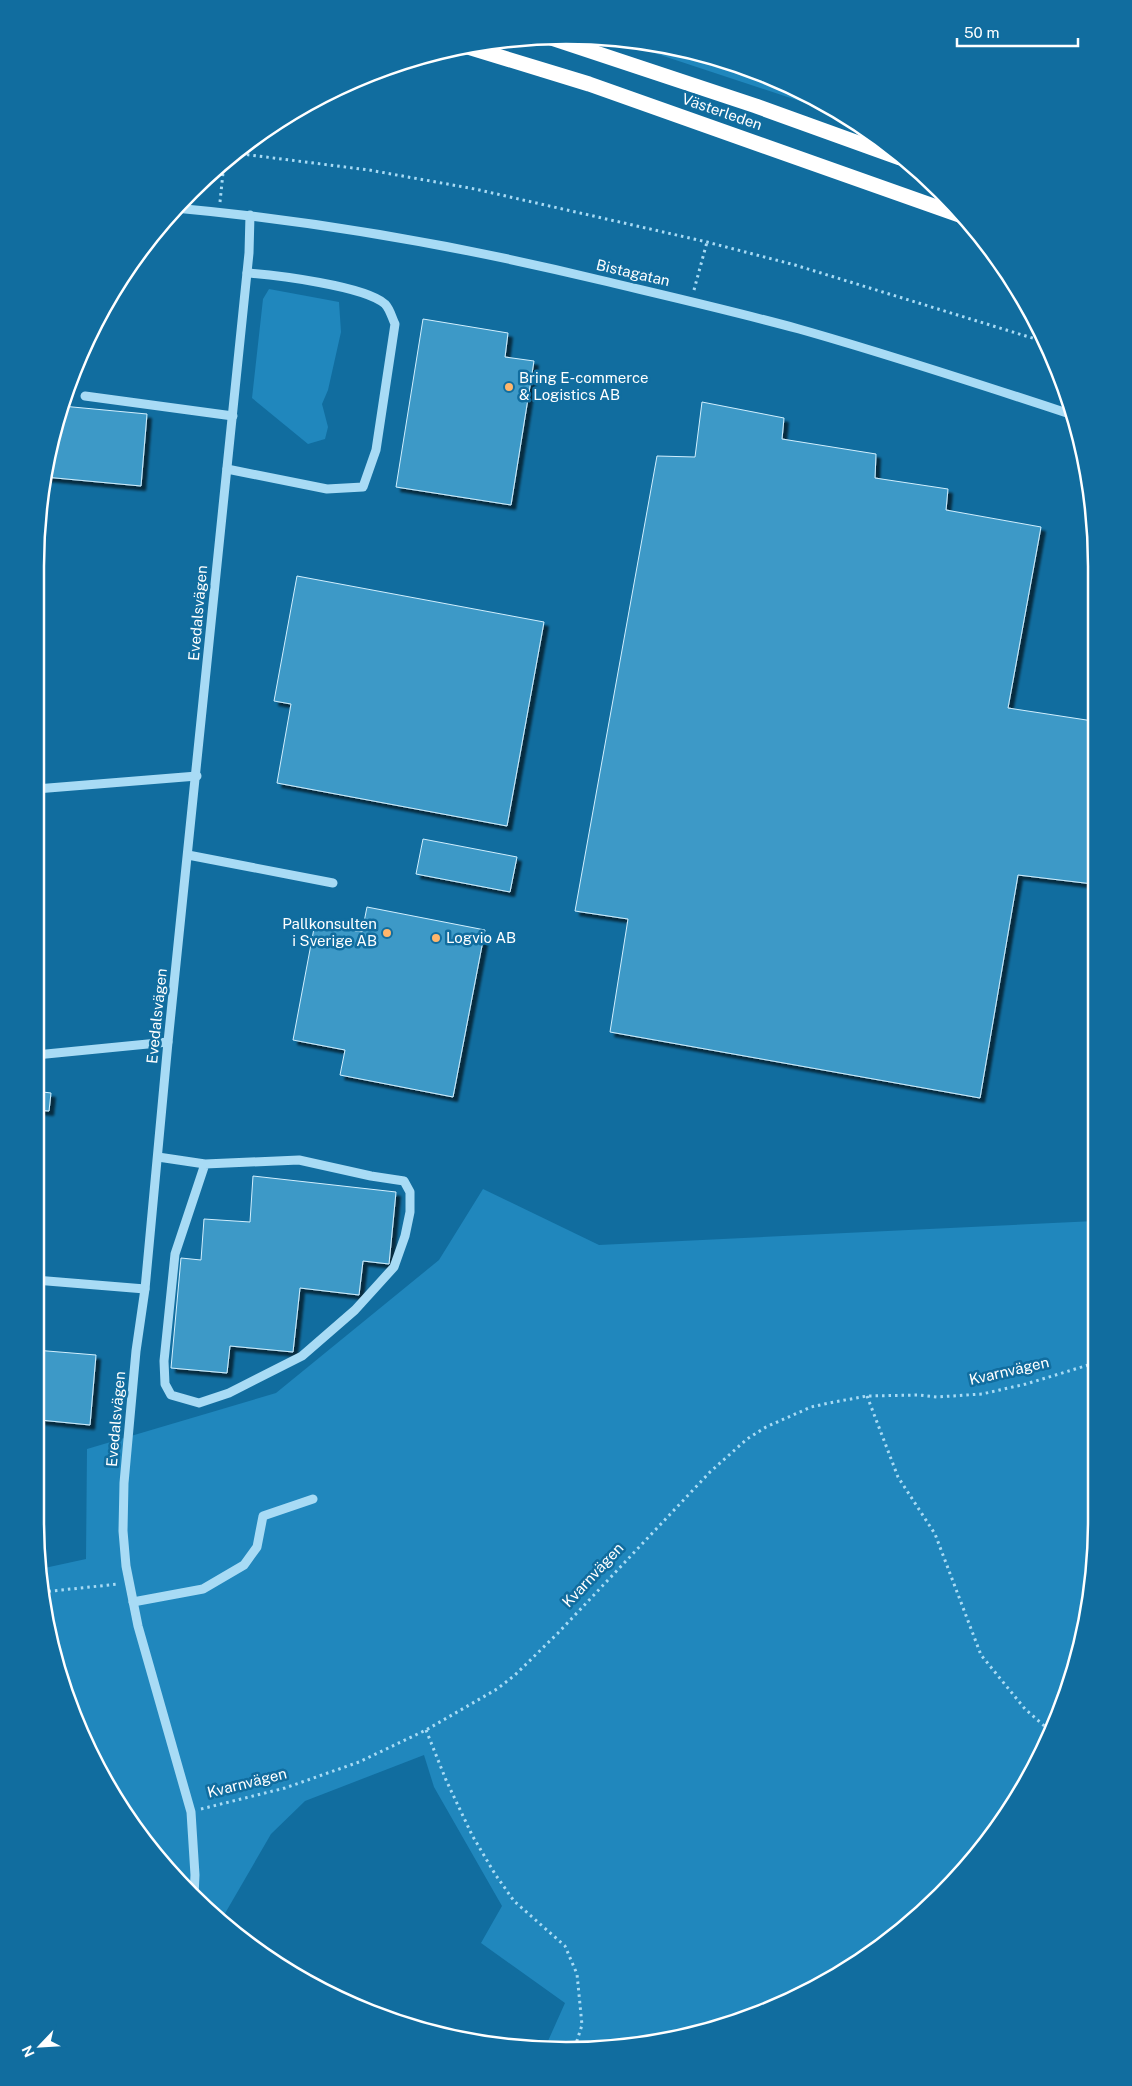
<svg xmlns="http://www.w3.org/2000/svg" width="1132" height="2086" font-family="'Public Sans',sans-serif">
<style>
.green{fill:#2087bd}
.building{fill:#3e99c7;stroke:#d1effe;filter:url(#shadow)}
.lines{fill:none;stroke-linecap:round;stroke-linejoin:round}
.path{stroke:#a8dbf5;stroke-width:3;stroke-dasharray:2.5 4;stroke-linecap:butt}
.minor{stroke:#a8dbf5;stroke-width:9}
.highway{stroke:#fff;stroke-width:15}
.poi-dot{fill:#ffb66c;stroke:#116d9f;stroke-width:2}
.labels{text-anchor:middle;stroke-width:5;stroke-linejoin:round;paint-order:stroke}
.street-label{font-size:15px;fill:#fff;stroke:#116d9f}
.poi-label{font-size:15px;fill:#fff;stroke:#116d9f;text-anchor:start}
.rim{fill:none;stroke:#fff;stroke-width:2.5}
</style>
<defs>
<filter id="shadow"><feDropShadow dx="4.5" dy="4.5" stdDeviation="1" flood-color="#0009"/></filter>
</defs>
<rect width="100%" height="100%" fill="#116d9f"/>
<g class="green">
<path d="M612 39 635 40 736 63 831 106 845 116Z"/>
<path d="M269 289 339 302 341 332 328 390 322 404 328 427 325 439 308 444 252 398 263 299Z"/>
<path d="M483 1189 599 1245 1095 1221 1096 1554 1079 1658 1026 1785 987 1843 916 1919 861 1962 769 2010 703 2033 601 2050H544L565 2003 481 1943 502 1906 434 1787 424 1755 305 1801 271 1834 220 1922 145 1843 106 1785 63 1691 45 1623 40 1569 86 1559 87 1449 276 1393 439 1260Z"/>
</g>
<g class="building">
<path d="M423 319 508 333 505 357 534 361 511 505 396 487Z"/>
<path d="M702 402 784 418 782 439 876 454 875 478 948 489 946 510 1041 527 1008 708 1093 721 1094 877 1093 884 1018 875 980 1098 610 1032 628 919 575 911 657 456 695 457Z"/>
<path d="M62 406 147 414 141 486 45 477 53 428Z"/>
<path d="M297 576 544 622 507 826 277 783 291 704 274 701Z"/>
<path d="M423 839 517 857 510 892 416 874Z"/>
<path d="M367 907 485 930 453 1097 340 1075 345 1050 293 1040 315 923 362 932Z"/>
<path d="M35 1091 51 1093 49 1111 35 1110Z"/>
<path d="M253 1176 396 1192 389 1264 363 1261 359 1295 300 1288 293 1352 230 1346 227 1373 171 1368 181 1258 201 1260 204 1219 250 1222Z"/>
<path d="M35 1350 96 1355 90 1425 40 1420 42 1397H35Z"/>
</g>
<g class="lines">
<g class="path">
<path d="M234 153 369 170 475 189 707 242 795 265 1042 341"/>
<path d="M220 202 224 163"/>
<path d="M694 290 707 242"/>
<path d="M867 1396 898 1477 935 1534 981 1655 1025 1709 1049 1730"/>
<path d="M42 1592 119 1584"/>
<path d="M426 1730 446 1780 472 1835 495 1874 514 1901 565 1946 577 1974 582 2025 574 2050"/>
<path d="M201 1809 285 1788 359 1762 426 1730 497 1689 515 1675 558 1633 710 1472 747 1439 766 1427 811 1407 829 1403 867 1396 919 1395 937 1397 982 1394 1026 1384 1095 1363"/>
</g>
<g class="minor">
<path d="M175 208C319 221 460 246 600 280 667 296 733 311 799 329 891 355 982 385 1073 415"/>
<path d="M85 396 233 416"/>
<path d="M227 469 327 489 363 487 376 450 395 324C392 318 390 309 385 304 365 286 276 275 247 273"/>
<path d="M36 789 197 776"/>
<path d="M188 855 333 883"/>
<path d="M36 1055 168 1042"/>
<path d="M158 1157 205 1164 299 1160 371 1176 404 1181 410 1192V1212L405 1236 394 1267 355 1310 302 1356 229 1393 199 1403 171 1395 165 1384 164 1361 175 1254 205 1164"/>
<path d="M35 1280 145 1289"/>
<path d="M133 1602 203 1589 244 1565 257 1547 263 1516 313 1499"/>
<path d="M194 1896 195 1875 191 1812 138 1626 126 1566 123 1531 124 1483 136 1351 145 1289 168 1042 249 253 250 215"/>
</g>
<g class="highway">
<path d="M548 37 756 106 900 158"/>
<path d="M468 47 589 84 962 216"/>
</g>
</g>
<g class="poi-dot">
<circle cx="509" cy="387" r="5"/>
<circle cx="387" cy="933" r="5"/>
<circle cx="436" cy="938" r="5"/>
</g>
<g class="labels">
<g class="street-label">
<text transform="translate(722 112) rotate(19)" y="5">Västerleden</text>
<text transform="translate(633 273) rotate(13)" y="5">Bistagatan</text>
<text transform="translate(198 613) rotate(-85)" y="5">Evedalsvägen</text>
<text transform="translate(157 1016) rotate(-84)" y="5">Evedalsvägen</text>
<text transform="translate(1009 1371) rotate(-13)" y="5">Kvarnvägen</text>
<text transform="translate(116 1419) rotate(-85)" y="5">Evedalsvägen</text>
<text transform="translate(593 1575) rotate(-47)" y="5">Kvarnvägen</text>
<text transform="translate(247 1783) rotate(-14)" y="5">Kvarnvägen</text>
</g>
<g class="poi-label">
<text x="519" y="383">Bring E-commerce<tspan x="519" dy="17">&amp; Logistics AB</tspan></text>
<text x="377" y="929" text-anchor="end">Pallkonsulten<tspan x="377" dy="17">i Sverige AB</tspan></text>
<text x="446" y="943">Logvio AB</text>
</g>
</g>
<path d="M0 0H1132V2086H0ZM566 44H566A522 522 0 0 1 1088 566V1520A522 522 0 0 1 566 2042H566A522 522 0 0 1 44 1520V566A522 522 0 0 1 566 44Z" fill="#116d9f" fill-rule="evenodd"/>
<path class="rim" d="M566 44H566A522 522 0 0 1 1088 566V1520A522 522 0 0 1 566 2042H566A522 522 0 0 1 44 1520V566A522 522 0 0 1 566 44Z"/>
<g transform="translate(40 2046) rotate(245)" stroke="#116d9f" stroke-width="4" paint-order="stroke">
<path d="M0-4L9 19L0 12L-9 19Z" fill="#ffffff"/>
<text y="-8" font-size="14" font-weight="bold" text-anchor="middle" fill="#ffffff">N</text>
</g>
<path d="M957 38v8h121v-8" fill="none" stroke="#ffffff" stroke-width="2.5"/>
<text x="964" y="38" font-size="15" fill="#ffffff" stroke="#116d9f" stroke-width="4" paint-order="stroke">50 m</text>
</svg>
